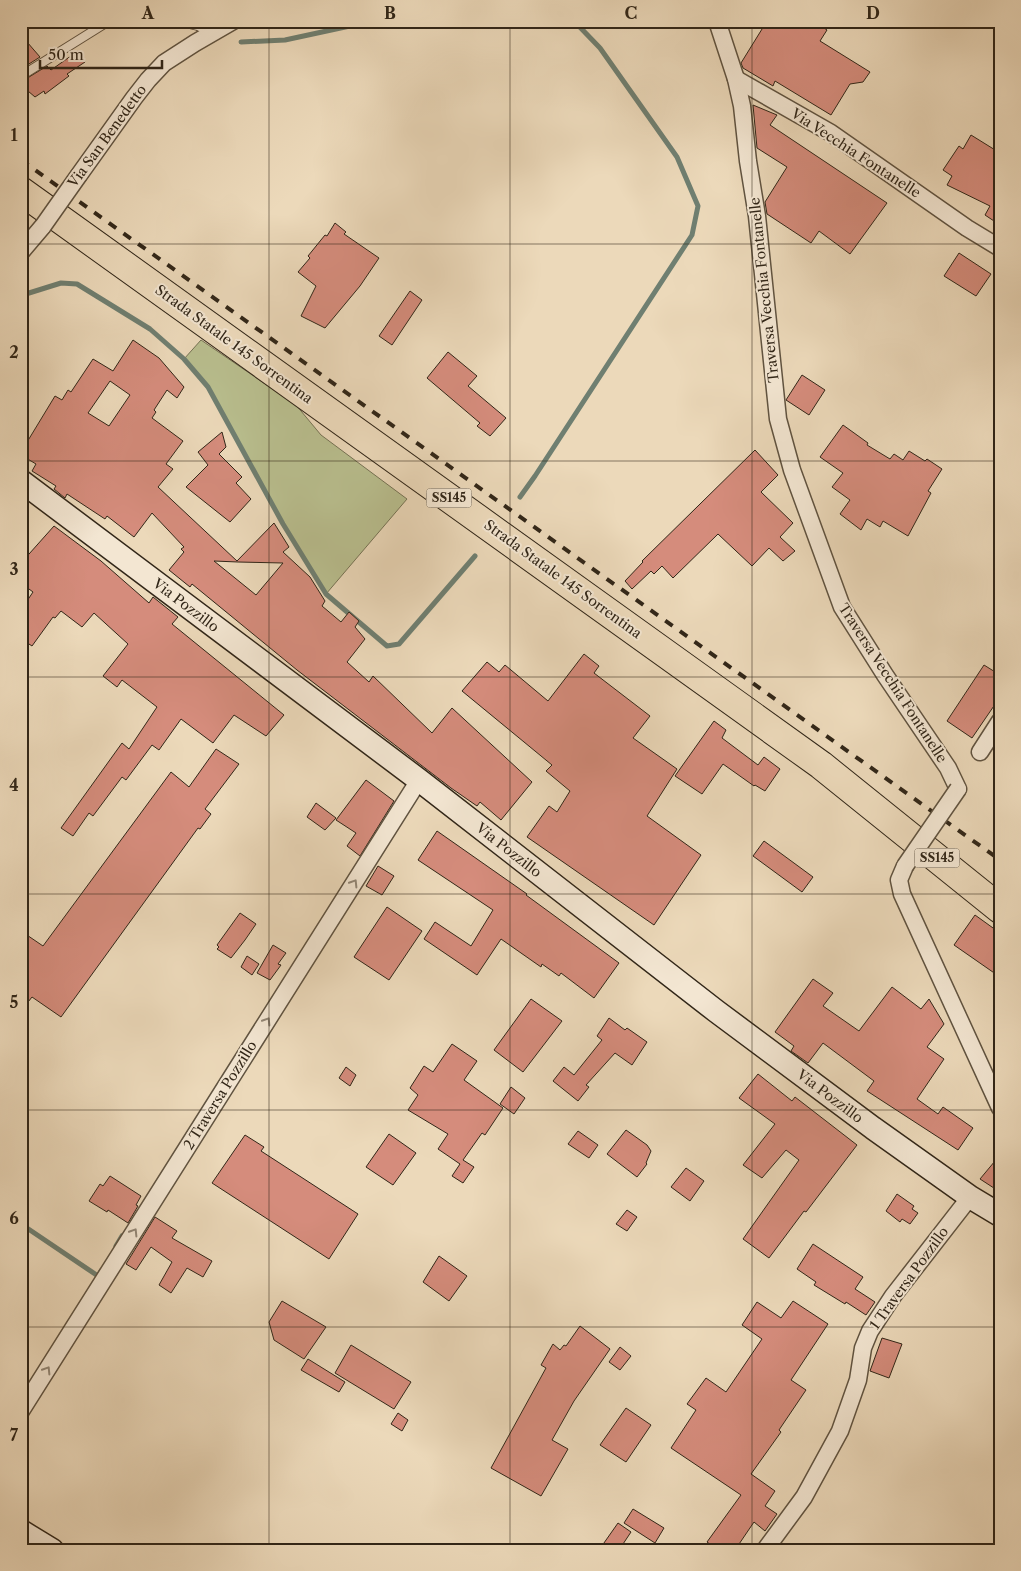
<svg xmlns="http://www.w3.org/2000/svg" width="1021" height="1571" font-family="'Libre Caslon Text',serif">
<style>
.green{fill:#b9bf8f;stroke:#757254}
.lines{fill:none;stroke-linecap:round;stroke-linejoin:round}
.stream{stroke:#6f7f71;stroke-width:5}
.building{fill:#d58c7c;stroke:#312618;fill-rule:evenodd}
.lane-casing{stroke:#605340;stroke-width:10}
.street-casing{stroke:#605340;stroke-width:19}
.secondary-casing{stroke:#312618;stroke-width:25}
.highway-casing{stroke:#312618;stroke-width:30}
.lane{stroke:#f3e6d2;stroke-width:8}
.street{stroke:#f3e6d2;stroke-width:16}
.secondary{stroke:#f3e6d2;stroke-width:22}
.highway{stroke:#ecd9ba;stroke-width:28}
.rail{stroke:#312618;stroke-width:4;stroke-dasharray:9 9;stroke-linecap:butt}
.street-bridge-casing{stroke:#605340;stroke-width:19;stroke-linecap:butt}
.street-bridge{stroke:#f3e6d2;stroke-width:16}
.oneway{stroke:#928675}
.grid{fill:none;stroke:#312618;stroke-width:1;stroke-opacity:0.55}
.labels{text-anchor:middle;stroke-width:4;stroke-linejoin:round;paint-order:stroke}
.shield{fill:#f3e6d2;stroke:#6b6050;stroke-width:1}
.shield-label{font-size:12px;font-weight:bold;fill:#312618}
.street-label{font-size:14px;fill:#312618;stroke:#f3e6d2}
.neatline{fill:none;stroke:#312618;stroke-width:2}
.grid-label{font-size:16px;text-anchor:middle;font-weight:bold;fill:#312618}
</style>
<rect width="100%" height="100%" fill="#ecd9ba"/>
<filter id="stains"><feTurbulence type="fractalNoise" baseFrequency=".004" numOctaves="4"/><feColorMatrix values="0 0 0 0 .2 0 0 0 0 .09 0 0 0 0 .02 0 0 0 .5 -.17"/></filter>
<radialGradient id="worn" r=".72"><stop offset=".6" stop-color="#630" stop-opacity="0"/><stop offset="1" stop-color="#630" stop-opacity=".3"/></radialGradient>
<path class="green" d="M201 340 296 405 321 435 407 499 326 594 283 524 208 387 184 359Z"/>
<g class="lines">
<g class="stream">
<path d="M241 42 285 40 373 21"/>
<path d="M21 298 29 293 61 283 77 284 150 329 184 359 208 387 283 524 326 594 387 646 399 644 475 556"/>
<path d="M520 497 535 476 692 235 698 206 677 157 600 48 574 21"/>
<path d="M21 1224 98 1276 101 1271"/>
<path d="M116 1246 122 1236"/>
</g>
</g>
<g class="building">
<path d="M767 21H814L827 30 820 41 870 72 863 82 850 84 831 115 775 81 773 86 743 68 741 63Z"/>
<path d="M21 35 40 57 21 69Z"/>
<path d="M78 51 85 62 67 74 69 76 45 94 44 91 35 97 21 85V82L47 66 51 70Z"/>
<path d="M753 105 777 115 770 125 887 203 850 254 819 231 811 243 767 214 765 202 787 167 757 148Z"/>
<path d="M971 135 1000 153V225L985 215 990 206 947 185 952 176 943 170 959 146 963 149Z"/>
<path d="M335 223 346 232 344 234 379 258 360 286 325 328 301 316 316 286 298 272 310 258 308 256 325 235 327 236Z"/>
<path d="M959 253 991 274 976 296 944 276Z"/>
<path d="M410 291 422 300 392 345 379 336Z"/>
<path d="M133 340 159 358 184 387 177 398 167 390 154 410 156 412 152 418 183 441 166 464 173 469 158 487 237 561 274 523 289 547 283 552 310 577 325 601 322 606 341 622 349 612 359 621 355 627 365 639 347 662 369 682 373 676 432 733 452 708 532 782 501 820 480 802 477 806 451 788 297 670 192 584 190 587 169 570 184 552 181 549 184 547 152 513 134 537 107 516 105 519 67 494 65 498 54 489 56 486 32 471 36 464 21 455V452L55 396 62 400 68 390 71 392 93 359 113 371ZM110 381 130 395 109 426 88 413ZM214 561 238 562 283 563 256 595Z"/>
<path d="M448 352 477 376 468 386 506 418 490 436 477 426 480 423 427 378Z"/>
<path d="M802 375 825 390 809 415 786 400Z"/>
<path d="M843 425 868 443 867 445 890 459 894 454 903 460 909 451 925 461 927 459 942 469 928 491 931 493 908 536 883 521 880 527 867 519 861 530 840 514 850 500 832 487 843 473 820 457Z"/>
<path d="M222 432 226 447 219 454 242 477 236 483 251 499 230 522 186 487 208 465 198 452Z"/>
<path d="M755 450 778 475 761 492 793 523 780 537 795 551 783 561 769 548 752 566 718 534 673 578 662 566 654 574 651 571 632 589 625 581 643 562 642 561Z"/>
<path d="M54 526 101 561 149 603 153 597 178 617 172 624 284 715 266 736 234 715 213 743 181 719 159 750 152 745 126 780 122 777 93 816 89 813 73 836 61 828 122 743 129 749 157 707 122 680 117 687 103 676 128 644 94 613 82 627 61 611 55 618 53 617 32 646 29 644 21 656V610L33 592 21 583V563Z"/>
<path d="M584 654 599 666 594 673 650 716 633 738 677 769 647 816 701 855 654 925 527 837 549 806 557 812 570 791 546 771 552 765 462 691 487 662 499 672 505 665 548 701Z"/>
<path d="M984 665 1000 675V697L972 738 947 721Z"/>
<path d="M714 721 726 730 722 738 758 765 764 757 780 769 765 791 755 785 754 786 723 764 702 794 675 776Z"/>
<path d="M216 749 239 764 205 809 211 814 200 829 198 828 61 1017 32 997 21 1011V931L43 946 171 772 189 787Z"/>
<path d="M366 780 394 801 360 856 347 846 356 833 336 820Z"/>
<path d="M316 803 336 818 325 830 307 817Z"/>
<path d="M437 831 527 894 526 895 619 963 594 998 561 973 559 976 542 964 541 967 501 939 477 975 424 939 435 922 471 946 493 910 418 860Z"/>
<path d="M764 841 813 877 802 892 753 856Z"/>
<path d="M378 866 394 876 382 895 366 886Z"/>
<path d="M387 907 422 931 389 980 354 957Z"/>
<path d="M240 913 256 924 245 940 231 958 217 949 219 947 217 945Z"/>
<path d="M975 915 1000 933V977L954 945Z"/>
<path d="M273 945 286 953 278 964 281 965 270 980 257 973Z"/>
<path d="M247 956 259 964 252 975 241 967Z"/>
<path d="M813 979 833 993 823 1006 859 1031 892 987 921 1009 929 999 944 1024 927 1047 944 1059 917 1099 938 1114 943 1107 973 1128 958 1150 867 1091 874 1081 823 1043 808 1063 791 1051 794 1046 775 1032Z"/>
<path d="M531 999 562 1021 523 1072 494 1050Z"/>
<path d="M609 1018 625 1030 627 1028 647 1042 632 1065 615 1053 586 1085 589 1087 578 1101 553 1081 564 1067 574 1075 602 1040 597 1036Z"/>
<path d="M452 1044 477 1061 464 1080 503 1108 485 1135 482 1133 463 1160 474 1167 463 1183 452 1176 460 1164 438 1149 448 1134 408 1110 418 1095 410 1088 424 1066 433 1072Z"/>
<path d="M346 1067 356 1075 350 1086 339 1078Z"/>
<path d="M758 1074 792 1101 795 1097 857 1145 806 1212 804 1211 769 1258 743 1239 799 1160 786 1150 762 1178 743 1165 775 1124 739 1098Z"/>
<path d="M511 1087 525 1098 514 1114 500 1104Z"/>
<path d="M626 1130 647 1145 651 1151 646 1163 647 1164 637 1177 607 1154Z"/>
<path d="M578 1131 598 1145 589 1158 568 1144Z"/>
<path d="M389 1134 416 1153 393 1185 366 1167Z"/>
<path d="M245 1135 264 1147 261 1151 358 1214 329 1259 212 1183Z"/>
<path d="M1000 1155V1192L980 1179Z"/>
<path d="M686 1168 704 1181 690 1201 671 1187Z"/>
<path d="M110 1176 141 1196 136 1205 138 1206 128 1223 108 1210 107 1212 89 1201 100 1184 103 1186Z"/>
<path d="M897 1194 914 1206 912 1209 918 1213 910 1224 902 1219 900 1222 886 1211Z"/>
<path d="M627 1210 637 1217 627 1231 616 1224Z"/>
<path d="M155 1217 177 1231 172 1238 212 1261 203 1277 187 1268 171 1293 159 1285 172 1262 151 1247 136 1270 126 1264Z"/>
<path d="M813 1244 863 1277 855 1289 875 1302 866 1315 846 1302 845 1304 814 1285 816 1282 797 1269Z"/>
<path d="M439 1256 467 1276 449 1301 423 1282Z"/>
<path d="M282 1301 326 1327 304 1359 274 1340 269 1322Z"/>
<path d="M793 1301 828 1324 791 1380 806 1390 779 1430 781 1432 751 1474 775 1491 765 1506 777 1514 765 1531 754 1522 735 1550H718L707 1542 741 1495 671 1448 696 1410 687 1404 706 1378 726 1392 762 1339 742 1325 757 1302 781 1318Z"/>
<path d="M580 1326 610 1349 574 1401 552 1440 568 1449 541 1496 491 1468 546 1368 541 1365 553 1344 560 1350 564 1345 566 1346Z"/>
<path d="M882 1338 902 1344 889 1378 870 1371Z"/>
<path d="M351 1345 411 1382 394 1409 335 1373Z"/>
<path d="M620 1347 631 1356 620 1370 609 1362Z"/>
<path d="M308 1359 345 1382 339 1392 301 1370Z"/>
<path d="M626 1408 651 1425 626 1462 600 1445Z"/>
<path d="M398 1413 408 1420 402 1431 391 1424Z"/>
<path d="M633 1509 664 1528 655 1543 624 1523Z"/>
<path d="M618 1523 631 1532 619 1550H599Z"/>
</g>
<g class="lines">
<g class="lane-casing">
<g id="lane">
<path d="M177 21 198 26 211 33"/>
<path d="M21 76 109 21"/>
</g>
</g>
<g class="street-casing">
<g id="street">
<path d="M717 21 736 79 742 106 748 161 757 216 778 419 792 470 842 607 885 675 948 768 958 789"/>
<path d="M736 79 831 133 967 228 1000 248"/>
<path d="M79 175 134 98 148 80 164 63 195 43 233 21"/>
<path d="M21 252 43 226"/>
<path d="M980 752 1000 721"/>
<path d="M905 866 899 880 902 894 1000 1108"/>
<path d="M21 1411 419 780"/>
<path d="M765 1550 804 1497 840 1431 858 1380 863 1348 870 1331 893 1296 970 1197"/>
</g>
</g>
<g class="secondary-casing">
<g id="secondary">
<path d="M21 481 419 780 716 1011 873 1128 970 1197 1000 1215"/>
<path d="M21 1531 52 1550"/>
</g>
</g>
<g class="highway-casing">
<path id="highway" d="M21 191 821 765 1000 909"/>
</g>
<use href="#lane" class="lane"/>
<use href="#street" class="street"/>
<use href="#secondary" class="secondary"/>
<use href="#highway" class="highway"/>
<path class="rail" d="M21 160 1000 860"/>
<g class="street-bridge-casing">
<g id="street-bridge">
<path d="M43 226 79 175"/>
<path d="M905 866 958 789"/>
</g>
</g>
<use href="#street-bridge" class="street-bridge"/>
</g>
<defs><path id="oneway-chevron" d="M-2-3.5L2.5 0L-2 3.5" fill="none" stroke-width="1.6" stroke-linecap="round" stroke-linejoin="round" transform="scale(1.25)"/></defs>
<g class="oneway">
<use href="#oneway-chevron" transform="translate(354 883) rotate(-58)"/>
<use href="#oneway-chevron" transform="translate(267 1021) rotate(-58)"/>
<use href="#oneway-chevron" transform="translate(134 1232) rotate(-58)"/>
<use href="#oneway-chevron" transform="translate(47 1370) rotate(-58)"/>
</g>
<path class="grid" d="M269 21V1550M510 21V1550M752 21V1550M21 244H1000M21 461H1000M21 677H1000M21 894H1000M21 1110H1000M21 1327H1000"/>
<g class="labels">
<g class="shield">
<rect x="426.5" y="488.5" width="45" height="19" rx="4"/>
<rect x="914.5" y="848.5" width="45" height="19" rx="4"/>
</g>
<g class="shield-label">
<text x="449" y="502">SS145</text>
<text x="937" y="862">SS145</text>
</g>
<g class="street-label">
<text transform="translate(107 136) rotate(-54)" y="5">Via San Benedetto</text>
<text transform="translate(856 153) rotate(33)" y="5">Via Vecchia Fontanelle</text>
<text transform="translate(764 290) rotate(-96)" y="5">Traversa Vecchia Fontanelle</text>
<text transform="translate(234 344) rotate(36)" y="5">Strada Statale 145 Sorrentina</text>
<text transform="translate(563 579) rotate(36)" y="5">Strada Statale 145 Sorrentina</text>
<text transform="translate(186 605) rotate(37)" y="5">Via Pozzillo</text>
<text transform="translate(893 683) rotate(57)" y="5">Traversa Vecchia Fontanelle</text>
<text transform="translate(509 850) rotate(38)" y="5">Via Pozzillo</text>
<text transform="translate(220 1095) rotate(-58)" y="5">2 Traversa Pozzillo</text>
<text transform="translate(830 1096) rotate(37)" y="5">Via Pozzillo</text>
<text transform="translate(909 1278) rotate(-54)" y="5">1 Traversa Pozzillo</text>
</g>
</g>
<rect width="1021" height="1571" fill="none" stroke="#ecd9ba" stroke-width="55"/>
<path d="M40 60v8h122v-8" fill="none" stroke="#312618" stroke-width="2.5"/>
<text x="48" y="60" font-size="15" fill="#312618" stroke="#f3e6d2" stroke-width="4" paint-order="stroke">50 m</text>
<rect x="28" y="28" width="966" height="1516" class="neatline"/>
<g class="grid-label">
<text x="148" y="19">A</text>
<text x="390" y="19">B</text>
<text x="631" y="19">C</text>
<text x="873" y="19">D</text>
<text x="14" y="141">1</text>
<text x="14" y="358">2</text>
<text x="14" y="575">3</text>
<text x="14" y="791">4</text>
<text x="14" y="1008">5</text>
<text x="14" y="1224">6</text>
<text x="14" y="1441">7</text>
</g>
<rect width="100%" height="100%" filter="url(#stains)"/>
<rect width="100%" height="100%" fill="url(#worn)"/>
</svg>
